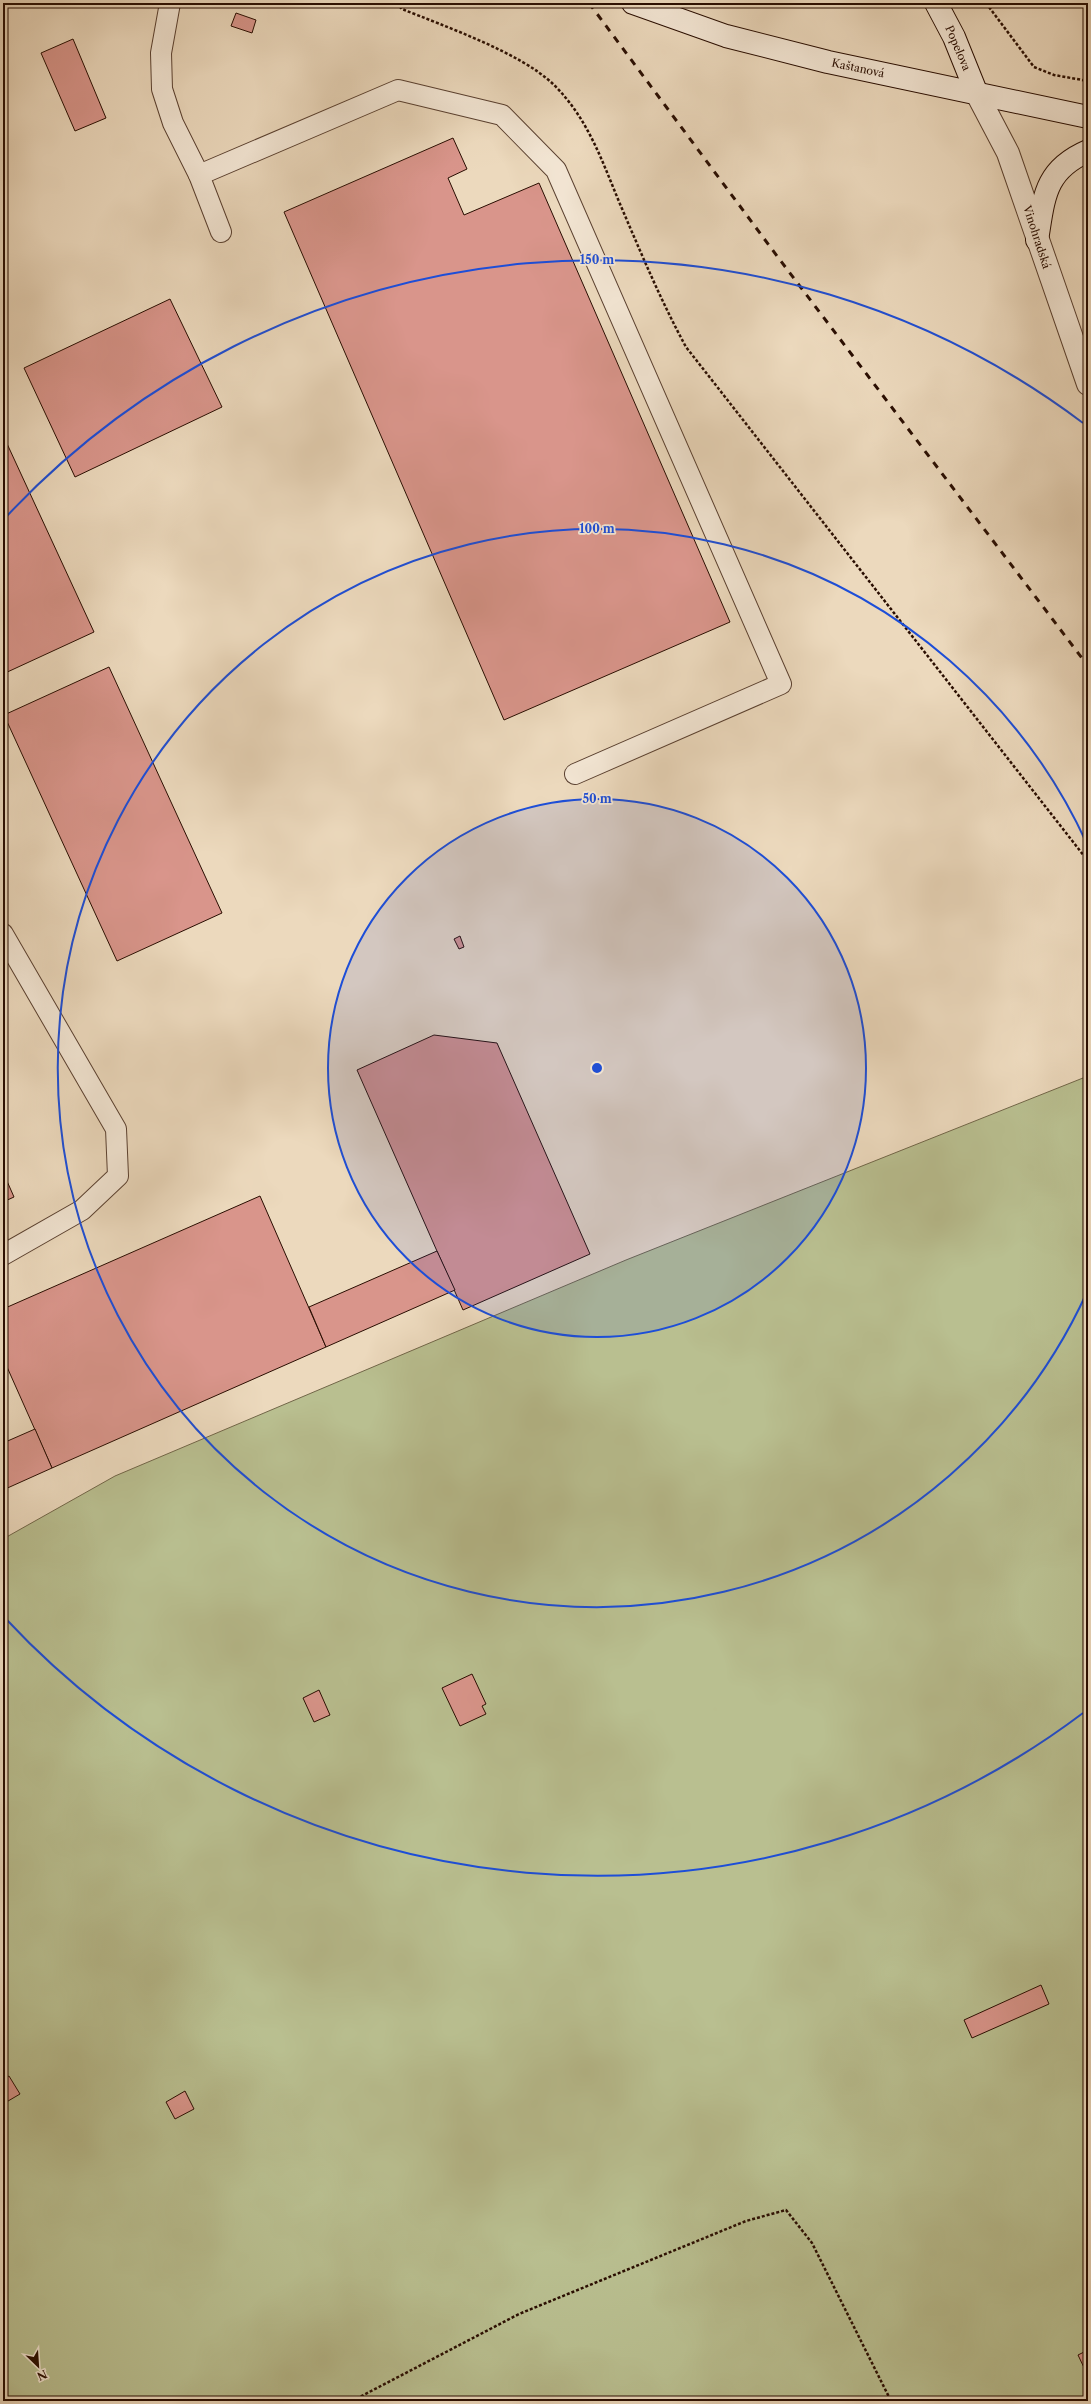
<svg xmlns="http://www.w3.org/2000/svg" width="1091" height="2404" font-family="'Libre Caslon Text',serif">
<style>
.green{fill:#b9bf90;stroke:#716648}
.building{fill:#d9958b;stroke:#290d01}
.lines{fill:none;stroke-linecap:round;stroke-linejoin:round}
.lane-casing{stroke:#5a4030;stroke-width:22}
.street-casing{stroke:#5a4030;stroke-width:24}
.secondary-casing{stroke:#290d01;stroke-width:24}
.path{stroke:#290d01;stroke-width:2.5;stroke-dasharray:3 2;stroke-linecap:butt}
.lane{stroke:#f3e6d4;stroke-width:20}
.street{stroke:#f3e6d4;stroke-width:22}
.secondary{stroke:#f3e6d4;stroke-width:22}
.rail{stroke:#290d01;stroke-width:3;stroke-dasharray:7 7;stroke-linecap:butt}
.ring{fill:none;stroke:#1d4ed8;stroke-width:2}
.labels{text-anchor:middle;stroke-width:3.5;stroke-linejoin:round;paint-order:stroke}
.street-label{font-size:11px;fill:#290d01;stroke:#f3e6d4}
.centre{fill:#1d4ed8;stroke:#f3e6d4;stroke-width:2}
.ring-label{font-size:12px;text-anchor:middle;font-weight:bold;fill:#1d4ed8;stroke:#f3e6d4;stroke-width:3.5;stroke-linejoin:round;paint-order:stroke}
</style>
<rect width="100%" height="100%" fill="#ecd9bd"/>
<filter id="stains"><feTurbulence type="fractalNoise" baseFrequency=".005" numOctaves="4"/><feColorMatrix values="0 0 0 0 .2 0 0 0 0 .09 0 0 0 0 .02 0 0 0 .5 -.17"/></filter>
<radialGradient id="worn" r=".72"><stop offset=".6" stop-color="#630" stop-opacity="0"/><stop offset="1" stop-color="#630" stop-opacity=".3"/></radialGradient>
<path class="green" d="M1088 1076V2401H3V1539L115 1476 626 1260Z"/>
<g class="building">
<path d="M236 13 256 20 252 33 231 26Z"/>
<path d="M73 39 106 118 75 131 41 53Z"/>
<path d="M453 138 467 169 448 178 464 215 539 183 730 622 504 720 284 212Z"/>
<path d="M170 299 222 407 75 477 24 368Z"/>
<path d="M3 435 94 632 3 674Z"/>
<path d="M109 667 222 913 117 961 4 715Z"/>
<path d="M460 936 464 947 459 949 454 939Z"/>
<path d="M434 1035 497 1043 590 1254 463 1310 357 1070Z"/>
<path d="M3 1172 14 1197 3 1202Z"/>
<path d="M260 1196 326 1347 52 1468 3 1358V1309Z"/>
<path d="M437 1251 455 1290 326 1347 309 1307Z"/>
<path d="M35 1429 52 1468 3 1490V1443Z"/>
<path d="M472 1674 486 1704 482 1706 486 1714 460 1726 442 1688Z"/>
<path d="M319 1690 330 1715 314 1722 303 1698Z"/>
<path d="M1041 1985 1049 2004 972 2038 964 2020Z"/>
<path d="M9 2076 20 2094 3 2104V2079Z"/>
<path d="M185 2091 194 2109 175 2119 166 2102Z"/>
<path d="M1088 2350V2376L1078 2355Z"/>
</g>
<g class="lines">
<g class="lane-casing">
<g id="lane">
<path d="M170 3 161 53 162 89 173 123 199 175 221 232"/>
<path d="M199 175 398 90 502 115 556 170 781 684 575 774"/>
<path d="M3 934 116 1129 118 1176 82 1210 3 1255"/>
</g>
</g>
<g class="street-casing">
<path id="street" d="M977 94 1008 153 1088 384"/>
</g>
<g class="secondary-casing">
<g id="secondary">
<path d="M633 3 726 36 828 62 1088 117"/>
<path d="M936 3 954 37 977 94"/>
<path d="M1037 240C1044 198 1044 170 1088 151"/>
</g>
</g>
<g class="path">
<path d="M396 3 402 9C444 26 521 53 553 84 588 118 602 161 620 204 641 253 661 301 686 347L1088 861"/>
<path d="M986 3 1034 67 1054 75 1088 81"/>
<path d="M352 2401 519 2314 746 2221 786 2210 812 2243 891 2401"/>
</g>
<use href="#lane" class="lane"/>
<use href="#street" class="street"/>
<use href="#secondary" class="secondary"/>
<path class="rail" d="M589 3 777 256 1088 666"/>
</g>
<circle cx="597" cy="1068" r="269" fill="#1d4ed8" fill-opacity=".12"/>
<g class="ring">
<circle cx="597" cy="1068" r="269"/>
<path d="M1087 1292A539 539 0 1 1 1087 844"/>
<path d="M1083 1713A808 808 0 0 1 6 1619M6 517A808 808 0 0 1 1083 423"/>
</g>
<g class="labels">
<g class="street-label">
<text transform="translate(958 48) rotate(67)" y="4">Popelova</text>
<text transform="translate(858 68) rotate(12)" y="4">Kaštanová</text>
<text transform="translate(1037 237) rotate(72)" y="4">Vinohradská</text>
</g>
</g>
<circle cx="597" cy="1068" r="6" class="centre"/>
<g class="ring-label">
<text x="597" y="264">150 m</text>
<text x="597" y="533">100 m</text>
<text x="597" y="803">50 m</text>
</g>
<rect width="1091" height="2404" fill="none" stroke="#ecd9bd" stroke-width="16"/>
<rect x="4" y="4" width="1083" height="2396" fill="none" stroke="#290d01" stroke-width="2"/>
<rect x="8" y="8" width="1075" height="2388" fill="none" stroke="#290d01"/>
<g transform="translate(38 2366) rotate(155)" stroke="#f3e6d4" stroke-width="3" paint-order="stroke">
<path d="M0-3L7 15L0 10L-7 15Z" fill="#290d01"/>
<text y="-6" font-size="11" font-weight="bold" text-anchor="middle" fill="#290d01">N</text>
</g>
<rect width="100%" height="100%" filter="url(#stains)"/>
<rect width="100%" height="100%" fill="url(#worn)"/>
</svg>
